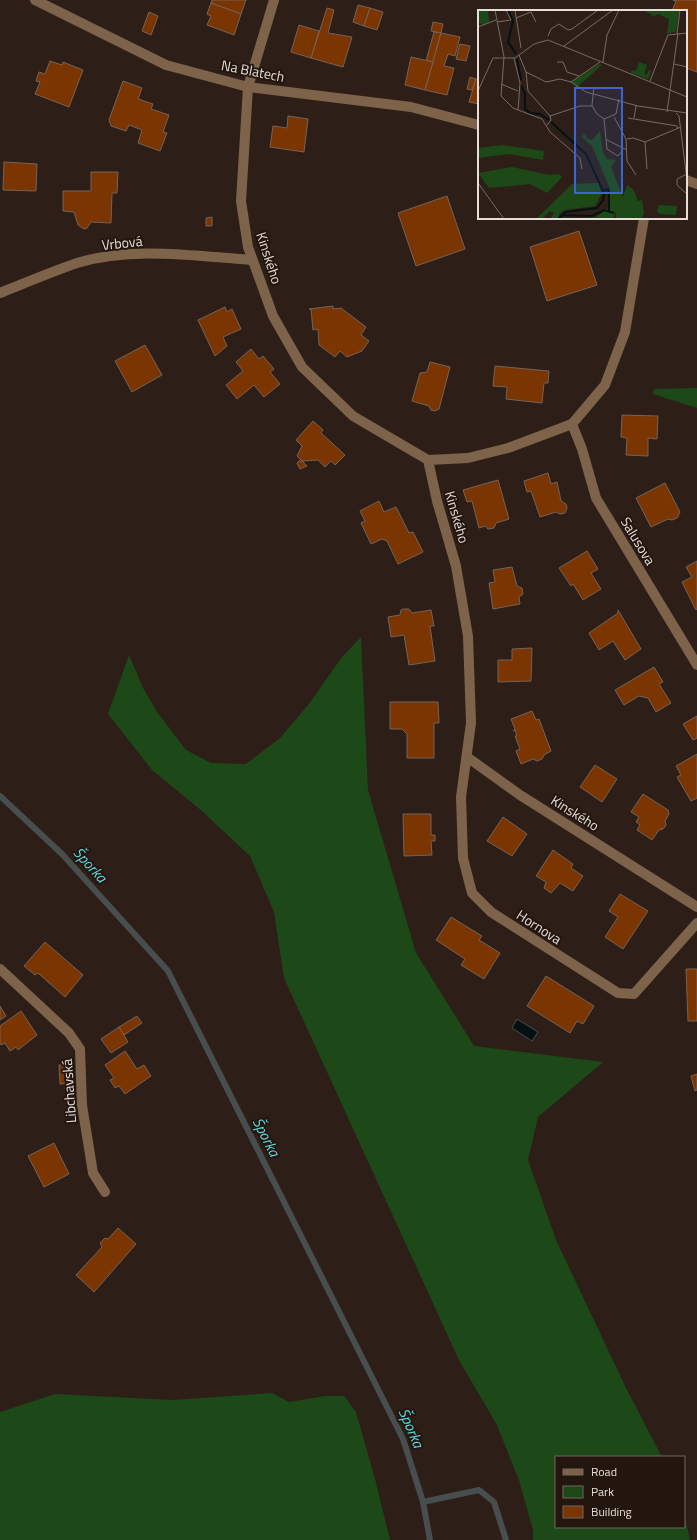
<svg xmlns="http://www.w3.org/2000/svg" width="697" height="1540" font-family="'Titillium Web',sans-serif">
<style>
.green{fill:#1c4917}
.water{fill:#031112;stroke:#484e4e}
.lines{fill:none;stroke-linecap:round;stroke-linejoin:round}
.stream{stroke:#484e4e;stroke-width:6}
.building{fill:#7b3500;stroke:#74635a}
.minor{stroke:#7e634b;stroke-width:10}
.labels{text-anchor:middle;stroke-width:4;stroke-linejoin:round;paint-order:stroke}
.street-label{font-size:14px;fill:#e8ded9;stroke:#23160f}
.water-label{font-size:15px;font-style:italic;fill:#5cdfe7;stroke:#23160f}
.inset-river{fill:none;stroke:#031112;stroke-width:2}
.inset-road{fill:none;stroke:#786b65;stroke-width:1}
.view{fill:#3b64d8;fill-opacity:0.15;stroke:#3b64d8;stroke-width:2}
.inset-edge{fill:none;stroke:#e8ded9;stroke-width:2}
</style>
<rect width="100%" height="100%" fill="#2d1f18"/>
<g class="green">
<path d="M697 388V408L653 394 654 389Z"/>
<path d="M361 637 368 790 416 953 474 1046 603 1062 538 1117 528 1160 556 1240 627 1390 662 1457H556V1527H684V1514L690 1540H533V1530L519 1480 497 1425 459 1360 284 978 274 912 250 856 202 811 152 770 108 714 129 655 143 688 157 712 186 750 211 763 246 764 280 738 309 704 342 657Z"/>
<path d="M272 1393 289 1402 325 1396H344L356 1412 375 1479 390 1540H0V1412L55 1394 173 1400Z"/>
</g>
<path class="water" d="M517 1019 538 1032 532 1041 512 1028Z"/>
<g class="lines">
<g class="stream">
<path d="M0 796 62 854 168 971 403 1439 423 1502 430 1540"/>
<path d="M423 1502 479 1490 494 1502 506 1540"/>
</g>
</g>
<g class="building">
<path d="M212 0H246L241 14 211 3Z"/>
<path d="M673 0H697V72L686 68V11H672L676 1Z"/>
<path d="M211 3 241 14 234 35 207 25 211 16 207 14Z"/>
<path d="M358 5 370 8 364 26 353 22Z"/>
<path d="M327 8 334 10 328 33 352 37 343 67 311 58Z"/>
<path d="M370 8 383 12 377 30 364 26Z"/>
<path d="M149 12 158 16 151 35 142 31Z"/>
<path d="M433 22 443 24 441 33 431 31Z"/>
<path d="M299 25 319 31 311 58 291 52Z"/>
<path d="M434 32 441 33 433 62 426 61Z"/>
<path d="M441 33 460 37 455 56 448 54 444 66 454 68 447 95 425 90Z"/>
<path d="M460 44 470 46 466 61 456 59Z"/>
<path d="M411 57 433 62 425 90 405 85Z"/>
<path d="M50 61 62 65 63 62 83 70 69 107 35 94 40 82 36 81 39 72 45 74Z"/>
<path d="M470 77 476 79 472 90 467 89Z"/>
<path d="M476 79 479 80V104L469 102Z"/>
<path d="M123 81 142 88 138 99 153 104 151 109 169 115 163 132 167 133 160 151 138 143 142 130 129 125 126 131 111 126 109 120Z"/>
<path d="M288 116 308 119 304 152 270 147 273 126 287 128Z"/>
<path d="M4 162 37 164 36 191 3 190Z"/>
<path d="M91 172H118L117 193H112L111 223 91 222 87 228 84 229 78 225 74 212 63 211V191H91Z"/>
<path d="M447 196 465 249 416 266 398 213Z"/>
<path d="M212 217V226H206V218Z"/>
<path d="M579 231 597 285 547 301 530 247Z"/>
<path d="M333 306V309L341 308 366 327 361 335 369 341 362 351 347 357 340 351 335 357 319 345 318 329 313 330 311 309H309Z"/>
<path d="M225 307 227 312 232 309 241 329 223 337 227 346 215 356 198 320Z"/>
<path d="M145 345 162 375 132 392 115 361Z"/>
<path d="M251 349 259 359 263 356 274 369 270 372 280 384 264 397 254 385 237 399 226 385 243 371 236 362Z"/>
<path d="M430 362 450 367 439 409 435 411 431 410 429 406 412 401 420 373 427 372Z"/>
<path d="M495 366 549 371 548 383H544L542 403 506 399 507 387 493 386Z"/>
<path d="M622 415 658 416 657 439 648 438V456L626 455 627 438 621 437Z"/>
<path d="M313 421 323 430 321 433 345 455 335 465 331 461 325 467 318 460 302 461 297 456 302 446 296 440Z"/>
<path d="M299 461H302L307 466 300 469 297 463Z"/>
<path d="M548 473 551 484 557 482 561 501 566 504 567 508 565 513 560 514 556 512 540 517 531 491 527 492 524 481Z"/>
<path d="M498 480 509 519 496 523 494 528 488 529 485 526 479 528 472 501 467 502 463 490Z"/>
<path d="M665 483 680 512 677 518 672 520 668 519 651 527 636 498Z"/>
<path d="M379 501 384 512 396 507 409 533 413 532 423 552 398 564 387 541 382 539 371 544 361 523 365 521 360 511Z"/>
<path d="M587 551 598 569 591 573 601 589 583 600 573 584 571 586 559 568Z"/>
<path d="M697 561V609L696 610 682 582 692 577 686 567Z"/>
<path d="M512 567 517 586 522 588 523 594 519 597 520 604 493 609 489 583 495 582 493 570Z"/>
<path d="M403 609H409L412 613 431 610 434 626H430L435 661 409 665 404 635 391 637 388 617 400 615 401 610Z"/>
<path d="M618 610 641 649 625 660 613 641 599 650 589 633 618 613Z"/>
<path d="M532 648 531 681 498 682V660H512V649Z"/>
<path d="M654 667 663 682 659 684 671 703 656 712 648 698 639 696 624 705 615 690Z"/>
<path d="M390 702H438L439 723H434V758H407V734L402 729H390Z"/>
<path d="M532 711 536 720 539 719 551 751 544 755 542 759 537 761 533 759 521 764 516 751 520 749 515 736H517L515 730 513 731 515 729 511 719Z"/>
<path d="M697 716V738L693 740 683 724Z"/>
<path d="M697 754V798L691 801 677 777 681 775 676 766Z"/>
<path d="M595 765 617 779 602 802 580 787Z"/>
<path d="M643 794 668 810 669 814 665 821 666 825 663 829 659 830 652 840 637 830 640 825 636 822 639 817 631 812Z"/>
<path d="M403 814H431V835H435V841H431L432 855 404 856Z"/>
<path d="M503 817 527 834 512 856 487 841Z"/>
<path d="M553 850 573 864 571 868 583 876 573 891 560 883 551 893 544 888 546 882 536 876Z"/>
<path d="M620 894 648 911 623 949 605 937 618 917 609 911Z"/>
<path d="M451 917 482 936 479 940 500 953 484 979 461 965 465 959 436 940Z"/>
<path d="M45 942 83 975 65 997 38 973 35 975 24 966Z"/>
<path d="M686 969H697V1021H688Z"/>
<path d="M546 976 594 1006 583 1024 577 1021 570 1033 527 1006Z"/>
<path d="M0 1006 6 1016 0 1020Z"/>
<path d="M21 1011 37 1035 18 1050 16 1047 10 1051 5 1043 1 1045 0 1043V1026Z"/>
<path d="M137 1016 142 1023 124 1035 119 1027Z"/>
<path d="M119 1027 128 1042 111 1053 101 1039Z"/>
<path d="M125 1051 137 1069 144 1065 151 1076 125 1094 119 1086 115 1088 110 1080 114 1078 105 1065Z"/>
<path d="M59 1065H71L72 1083 60 1084Z"/>
<path d="M697 1074V1090L695 1091 691 1076Z"/>
<path d="M54 1143 69 1174 44 1187 28 1156Z"/>
<path d="M118 1228 136 1244 94 1292 76 1275 102 1247 100 1243 105 1238 108 1239Z"/>
</g>
<g class="lines">
<g class="minor">
<path d="M35 0 166 65 248 87 411 107 479 125"/>
<path d="M274 0 248 87 241 201 248 247 273 316 302 367 353 416 428 460 437 501 456 566 468 636 471 723 461 797 463 858 472 893 491 912 618 993 634 994 697 923"/>
<path d="M686 180 697 184"/>
<path d="M0 293C25 283 51 272 77 263 132 246 195 256 252 260"/>
<path d="M572 424 582 449 596 498 697 665"/>
<path d="M428 460 468 458 508 448 572 424 605 385 625 332 644 218"/>
<path d="M467 757 520 795 697 907"/>
<path d="M0 969 69 1033 80 1049 82 1105 93 1173 105 1192"/>
</g>
</g>
<g class="labels">
<g class="street-label">
<text transform="translate(253 71) rotate(11)" y="5">Na Blatech</text>
<text transform="translate(122 243) rotate(-6)" y="5">Vrbová</text>
<text transform="translate(269 258) rotate(72)" y="5">Kinského</text>
<text transform="translate(457 517) rotate(74)" y="5">Kinského</text>
<text transform="translate(638 541) rotate(59)" y="5">Salusova</text>
<text transform="translate(575 813) rotate(32)" y="5">Kinského</text>
<text transform="translate(539 927) rotate(33)" y="5">Hornova</text>
<text transform="translate(69 1091) rotate(-94)" y="5">Libchavská</text>
</g>
<g class="water-label">
<text transform="translate(90 865) rotate(48)" y="5">Šporka</text>
<text transform="translate(266 1137) rotate(63)" y="5">Šporka</text>
<text transform="translate(411 1428) rotate(67)" y="5">Šporka</text>
</g>
</g>
<g transform="translate(478 10)">
<rect width="209" height="209" fill="#2d1f18"/>
<path d="M0 0H10L11 12 6 15 0 12ZM165 0H201L198 21 189 24 191 9 180 4 176 6ZM161 52 169 55 166 64 169 65 171 59 173 61 170 69 153 63 154 60 158 61ZM121 54 124 55 99 77 94 72ZM122 121 125 143 129 149 138 150 133 157 145 187 149 175 155 179 160 191 164 190 166 203 163 209H138V201L135 209H98L118 207 132 197V179L114 136 104 127 106 123 110 129 114 130ZM24 135 66 141 65 150 31 144 0 148V138ZM34 157 71 165 81 164 84 167 69 183 52 174 11 178 0 163ZM116 173H120L124 183 117 196 86 200 81 204 82 209H72L76 203 72 201 64 209H58L94 174ZM181 195 199 196 198 205 182 204 179 201Z" fill="#1c4917"/>
<path class="inset-river" d="M30 0 35 11 30 32 38 44M39 49 43 70M43 75 47 84V99L52 103 62 104 71 110M73 112 108 144 126 183 125 190 119 198 88 202 80 209M126 180 130 179 131 183V201M83 205 114 206 126 200 136 203"/>
<path class="inset-road" d="M17 0 26 47 23 86 35 98 64 109 72 122 102 148 104 159M37 0 43 38M38 8 53 2 58 12M19 12 33 10 28 0M0 17 18 10M199 23 202 0M70 26 73 19 81 14 90 20 94 19 120 0M86 36 135 0M41 45 48 62 50 81 72 106 73 110 69 115M36 48 42 73 40 100M79 52H85L89 62 101 66M125 52 129 25 141 0M196 54 209 57M48 62 68 72 82 69 93 72 108 82 160 96 209 103M172 71 190 25 209 23M93 72 122 52M23 74 40 81M116 77 114 95 118 103 126 109 129 139 140 146 145 140M0 81 15 48H37L56 34 70 30 209 87M189 102 200 23M198 103 201 106 209 170M72 106 102 96H114M136 107 148 129 149 151 158 165M150 108 199 116 200 119M156 108 158 96M126 109 138 104 141 89M149 129 155 128 167 132M129 130 149 140M169 159 167 132 203 117M209 164 199 169V175L209 184M0 173 26 209"/>
<path class="view" d="M97 78H144V183H97Z"/>
<rect width="209" height="209" class="inset-edge"/>
</g>
<rect x="555" y="1456" width="130" height="72" fill="#23160f" stroke="#726660"/>
<rect x="563" y="1469" width="20" height="6" fill="#7e634b" stroke="#726660"/>
<text x="591" y="1476" font-size="12" fill="#e8ded9">Road</text>
<rect x="563" y="1486" width="20" height="12" fill="#1c4917" stroke="#726660"/>
<text x="591" y="1496" font-size="12" fill="#e8ded9">Park</text>
<rect x="563" y="1506" width="20" height="12" fill="#7b3500" stroke="#726660"/>
<text x="591" y="1516" font-size="12" fill="#e8ded9">Building</text>
</svg>
